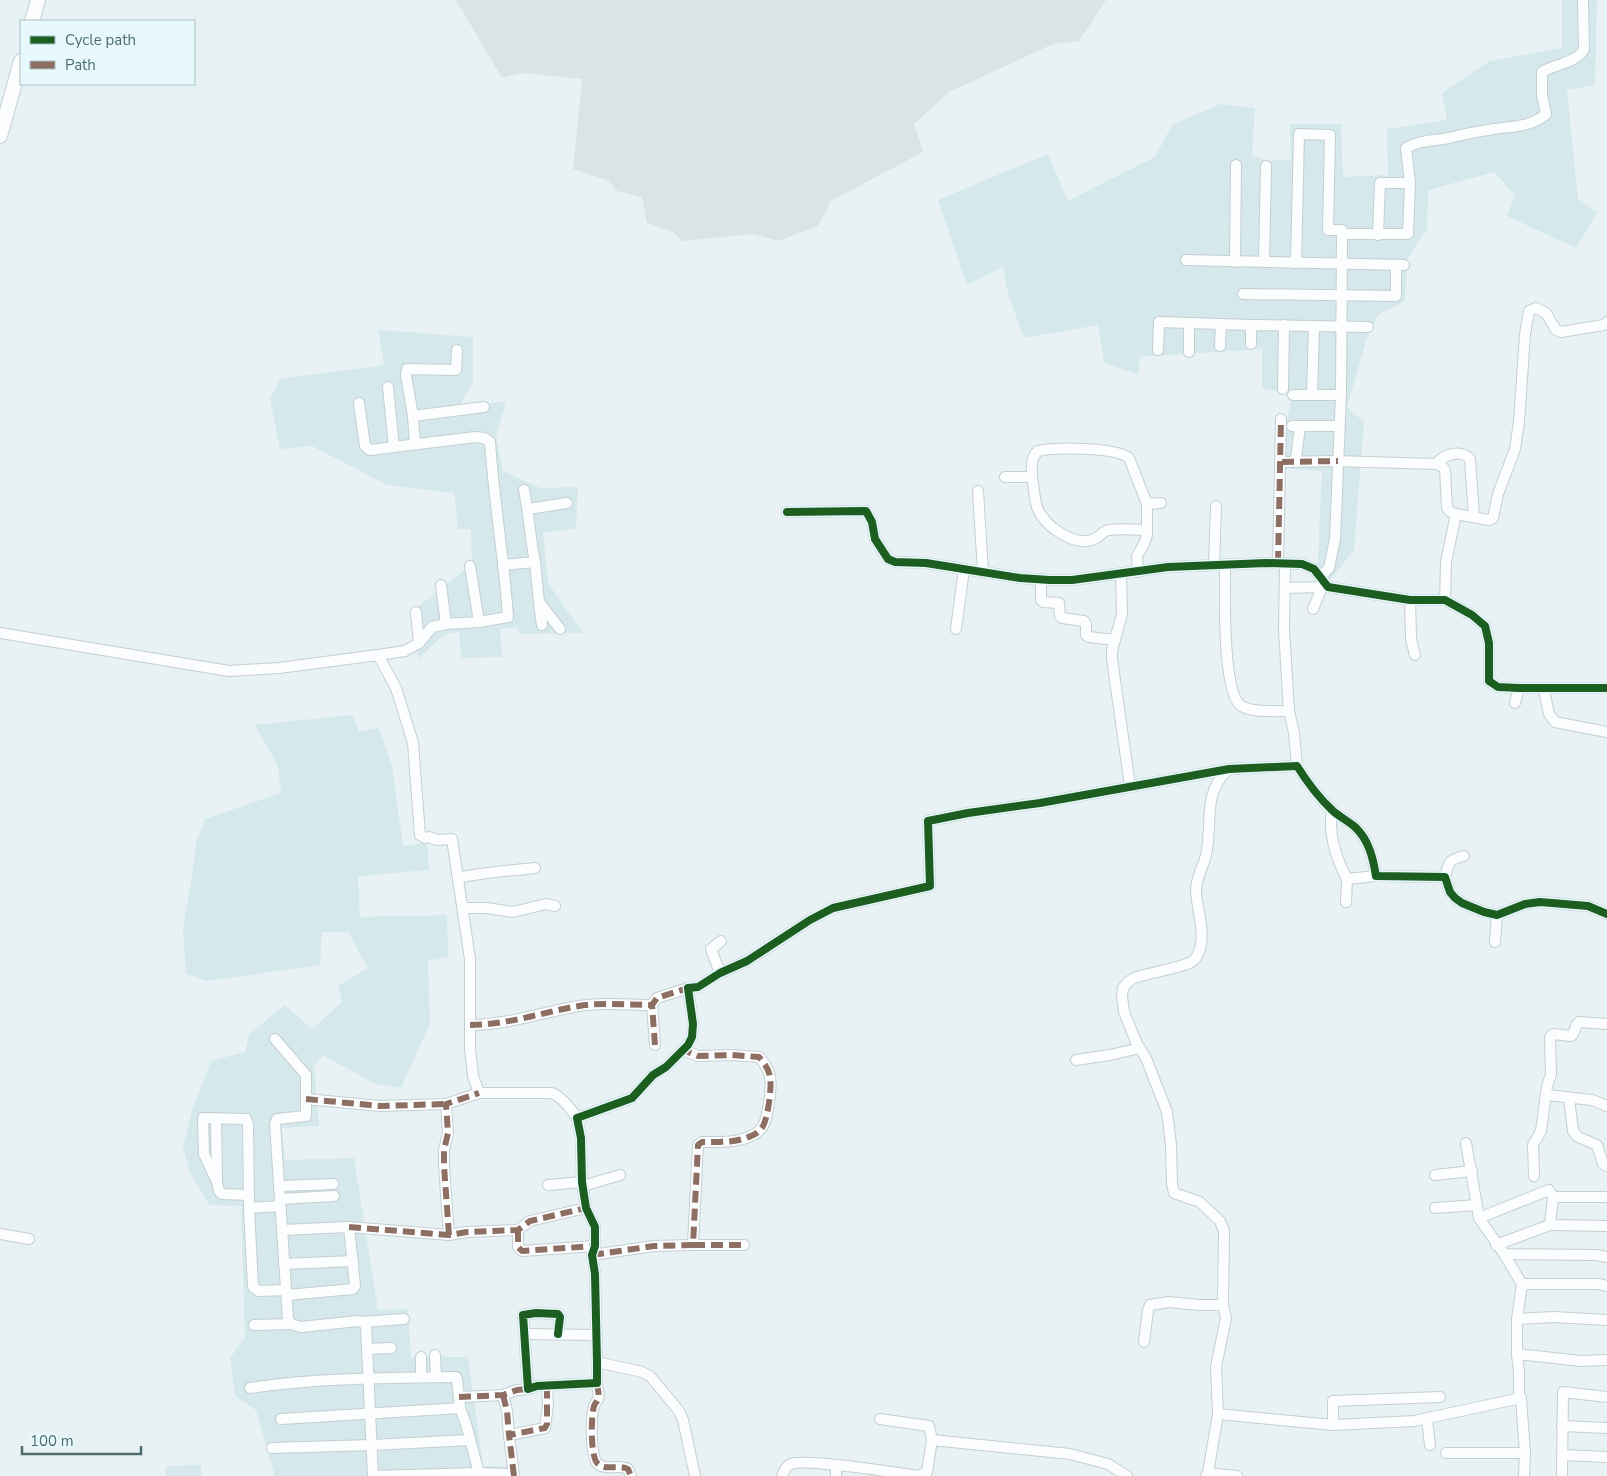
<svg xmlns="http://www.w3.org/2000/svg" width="1607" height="1476" font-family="'Nunito Sans',sans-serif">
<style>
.residential{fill:#d5e8ec}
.industrial{fill:#d9e4e6}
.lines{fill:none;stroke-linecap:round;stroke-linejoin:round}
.street-casing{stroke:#c4cfd1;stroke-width:12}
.secondary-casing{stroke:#c3cfd1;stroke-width:16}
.street{stroke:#fcfdfe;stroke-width:10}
.secondary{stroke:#fcfdfe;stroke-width:14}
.quiet{stroke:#8d6e63;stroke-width:6;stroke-dasharray:12 6;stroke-linecap:butt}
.cycleway-casing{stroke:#e8f9fd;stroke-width:11}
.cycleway{stroke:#1b5e20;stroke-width:8}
</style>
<rect width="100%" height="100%" fill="#e8f2f5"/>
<g class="residential">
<path d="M1562 0H1597L1595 85 1567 90 1578 199 1597 213 1576 248 1507 216 1515 195 1494 172 1428 190 1427 229 1407 260 1405 301 1378 315 1366 341 1347 407 1364 422 1354 550 1322 590 1317 580 1322 471 1281 468 1285 429 1293 393 1262 389V349L1140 357 1138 375 1104 362 1098 325 1024 338 1008 294 1003 267 967 285 938 200 1048 154 1068 201 1155 157 1172 125 1220 104 1255 108 1252 156 1270 161 1291 159 1290 124H1341L1343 177 1388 175 1387 129 1447 120 1442 93 1490 61 1562 48Z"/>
<path d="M378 330 473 337V381L459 407 506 401 496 436 503 471 540 488 578 487 576 529 543 532 548 583 583 633 519 634V627L500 629 502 657 462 658 459 632 445 634 418 659 415 609 472 564 471 529H458L454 493 387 485 312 446 280 449 270 399 280 379 384 365Z"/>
<path d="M352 715 359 732 379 728 392 766 403 846 427 843 429 870 358 876 360 917 447 915 448 957 428 961 430 1023 401 1088 375 1084 323 1055 314 1066 319 1126 282 1128 285 1160 354 1158 378 1310 408 1309 411 1357H468L483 1466 514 1467 515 1476H275L256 1410 235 1396 230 1358 245 1337 241 1206 210 1205 190 1173 183 1147 191 1114 211 1061 245 1052 249 1034 285 1005 312 1029 342 1002 338 986 368 968 348 932H322L320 965 207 981 186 974 183 928 193 869 196 843 205 819 281 793 278 766 255 725Z"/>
<path d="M201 1465V1476H166V1466Z"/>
</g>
<path class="industrial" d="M456 0H1106L1079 41 1053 44 949 92 914 124 923 152 831 201 818 226 778 241 753 234 682 241 673 232 647 223 642 197 617 191 609 181 573 169 582 79 523 73 502 78Z"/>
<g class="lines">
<g class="street-casing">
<g id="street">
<path d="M1378 235 1380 183H1410"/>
<path d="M1186 260 1404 265"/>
<path d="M1235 262 1236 165"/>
<path d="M1264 262 1266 166"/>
<path d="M1296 263 1299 134 1330 135 1328 230H1342V235"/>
<path d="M1243 294 1396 296V265"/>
<path d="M1251 344V325L1368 327"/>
<path d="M1220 346 1221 324"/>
<path d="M1158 350 1159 322 1251 325"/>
<path d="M1189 352V323"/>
<path d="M388 387 394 447"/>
<path d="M1283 389 1284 325"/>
<path d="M1293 395H1341"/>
<path d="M1312 395 1314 326"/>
<path d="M359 403 365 446 370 450 475 437 484 438 490 442C494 501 504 558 508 617L479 622 446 624 432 627 419 643 405 651 378 655"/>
<path d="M413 416 406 375 407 369 456 370 457 350"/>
<path d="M1292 426H1339"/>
<path d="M415 443 413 416 484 407"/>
<path d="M1296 459 1300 426"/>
<path d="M1282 462 1334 461 1436 464 1442 466 1445 470 1447 508 1452 513 1456 514"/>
<path d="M1436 464C1444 454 1461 449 1470 459L1474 517"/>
<path d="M1005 477H1032C1032 467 1030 458 1038 451 1055 447 1115 447 1129 458L1147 504"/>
<path d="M1032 477C1034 486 1034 498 1037 507 1043 525 1073 546 1092 540 1099 538 1102 531 1109 530 1121 528 1135 530 1147 530"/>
<path d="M978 491 983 572"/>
<path d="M528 509 567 503"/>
<path d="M787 512 866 511 872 522 875 539 888 559 895 562 926 563 1020 578 1050 580H1072L1168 567 1266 563 1302 564 1314 569 1328 587 1410 600H1445L1472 615 1485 626 1489 643V681L1498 687 1519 688H1607"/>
<path d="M535 562 539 602 560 629"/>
<path d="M1278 563 1281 419"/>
<path d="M1214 564 1216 506"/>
<path d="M1225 564C1225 590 1222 689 1240 705 1249 713 1277 711 1289 711"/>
<path d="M1285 564 1284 631 1289 711 1294 733 1297 766"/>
<path d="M503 565 535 562C530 538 529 514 524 490"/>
<path d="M470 566 479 622"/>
<path d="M1138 572 1137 556 1144 544 1147 535V504L1161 503"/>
<path d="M1121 574 1122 614 1112 651V659L1130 786"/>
<path d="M1320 577 1329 568 1335 539 1341 395 1342 235 1345 234H1408L1410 183 1406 148C1418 141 1430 141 1443 139 1458 136 1473 132 1488 130 1508 126 1531 128 1546 114L1542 95V72C1556 63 1576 64 1584 49L1583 0"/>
<path d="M1041 579V600L1043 602 1059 603 1060 616 1062 618 1084 621 1086 624V635L1089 637 1115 640"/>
<path d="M441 585 446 624"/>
<path d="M1285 588 1328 587"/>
<path d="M1410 600 1411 639 1415 655"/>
<path d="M1445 600 1446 562 1456 514 1489 520 1493 518 1498 494 1515 449 1519 422 1525 334 1529 311 1536 308 1546 313 1556 330 1561 332 1604 325 1607 322"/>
<path d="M539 603 542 625"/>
<path d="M1313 609 1322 587"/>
<path d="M416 612 419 643"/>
<path d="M956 629 964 569"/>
<path d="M0 633 229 671 279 668 378 655 396 688 413 743 420 835 425 838 429 837 437 840 452 839 470 959V1048L473 1076 479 1093"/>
<path d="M1544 690 1549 714 1555 722 1607 732"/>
<path d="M1515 703 1519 688"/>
<path d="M1332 810C1328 834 1336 858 1347 879"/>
<path d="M1445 877C1449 862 1448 860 1464 856"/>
<path d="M458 878C484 872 510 871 535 868"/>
<path d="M1346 902 1347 879 1376 876"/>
<path d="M463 908H486L513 912 546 904 555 906"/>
<path d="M1495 942 1497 915"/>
<path d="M720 973 711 949 721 941"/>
<path d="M470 1025C507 1025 543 1012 579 1006 603 1002 628 1005 652 1005"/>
<path d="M275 1039 306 1075V1116L277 1119 275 1124 288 1319 291 1324 301 1327 358 1321 363 1322 366 1326 373 1476"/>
<path d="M655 1045 652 1005 657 998 688 988"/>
<path d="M1076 1060 1110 1055 1140 1048"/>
<path d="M1547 1095 1592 1100 1607 1106"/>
<path d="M1569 1098 1573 1131 1578 1137 1597 1145 1603 1164 1607 1166"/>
<path d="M306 1099 380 1106 446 1104"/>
<path d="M216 1118 217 1182 219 1191 222 1194 249 1195"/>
<path d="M1466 1143 1479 1218 1504 1254 1596 1255 1607 1257"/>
<path d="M1435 1175 1472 1171"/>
<path d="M1534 1176 1533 1145 1541 1131 1547 1086 1551 1075 1550 1037 1553 1034 1571 1036C1576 1032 1574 1026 1579 1022L1607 1024"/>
<path d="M217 1182 204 1154 203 1118 246 1119 248 1124 249 1208"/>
<path d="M548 1185 582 1182"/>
<path d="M279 1186 333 1184"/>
<path d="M583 1186 620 1175"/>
<path d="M1607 1197H1553L1550 1225 1607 1226"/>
<path d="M280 1199 334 1196"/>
<path d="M280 1206 249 1208 253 1287 259 1291 286 1290"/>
<path d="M1435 1208 1477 1205"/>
<path d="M1479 1218 1549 1190 1553 1197"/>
<path d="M282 1230 349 1227 449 1235 467 1232 518 1230 530 1221 586 1208"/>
<path d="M518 1230V1247L522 1251 595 1246"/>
<path d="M0 1234 29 1239"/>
<path d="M449 1235 444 1166V1150L448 1133 446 1104 479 1093H552C563 1098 570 1108 577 1118"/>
<path d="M693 1245H744"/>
<path d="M1496 1245 1550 1225"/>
<path d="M1504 1254 1522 1284 1517 1319V1354"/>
<path d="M592 1255 654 1246 693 1245 698 1145 702 1142C718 1142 736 1143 751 1136 756 1134 760 1131 763 1126 768 1117 772 1087 770 1077 769 1069 764 1063 759 1057L732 1055 698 1056 683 1050"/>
<path d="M284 1264 353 1261"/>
<path d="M1522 1284H1599L1607 1286"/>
<path d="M287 1295 353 1289 355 1286 349 1227"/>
<path d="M1517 1319 1554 1317 1607 1320"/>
<path d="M363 1322 404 1319"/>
<path d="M254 1325 291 1324"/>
<path d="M525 1334 596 1335"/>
<path d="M558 1334 560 1317 558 1314 536 1313 523 1315 528 1389 537 1386 597 1383V1362L595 1274 592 1255 595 1246V1227L586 1208 582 1182 581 1138 577 1118 632 1098 653 1075 666 1067 688 1045 692 1037 693 1024 688 988 698 987 720 973 747 961 810 920 833 908 930 886 928 821 968 813 1040 803 1229 769 1297 766C1307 782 1319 798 1333 811 1340 817 1348 821 1355 827 1369 840 1373 858 1376 876L1445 877 1450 892 1455 898 1462 903 1484 912 1497 915 1525 904 1540 902 1588 906 1607 914"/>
<path d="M1144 1342 1148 1310 1150 1305 1169 1302 1199 1305H1223"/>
<path d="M368 1349 391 1348"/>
<path d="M435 1355 436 1377"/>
<path d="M421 1357V1377"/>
<path d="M597 1362 642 1372 650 1376 679 1411 683 1420 695 1476"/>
<path d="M597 1383C597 1388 600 1395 598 1399 597 1402 595 1403 594 1406 591 1415 590 1458 598 1464 606 1471 619 1464 628 1469L631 1476"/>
<path d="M250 1388C316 1378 385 1378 452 1377H456L457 1379 460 1408"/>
<path d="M503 1395 507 1411 509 1435"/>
<path d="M459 1397 503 1395 517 1390 528 1389"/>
<path d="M1521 1398 1525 1453"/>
<path d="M1218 1414 1333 1425 1414 1421 1521 1398 1519 1397V1373L1517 1354 1581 1361 1607 1360"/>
<path d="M281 1419 460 1408 466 1424 479 1473"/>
<path d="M880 1419 929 1426 932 1440"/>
<path d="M1427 1419 1430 1445"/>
<path d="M1333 1425V1401L1440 1397"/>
<path d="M1562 1426 1607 1428"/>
<path d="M272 1448 372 1445 470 1440"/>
<path d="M1446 1453H1525L1524 1476"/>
<path d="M1562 1455 1607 1457"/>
<path d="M836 1465V1476"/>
<path d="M1208 1473 1218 1414 1216 1367 1226 1318 1223 1305 1224 1231 1220 1221 1200 1202 1174 1193 1172 1184 1171 1145 1167 1112 1146 1058 1137 1044 1124 1012 1122 997 1123 988C1126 984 1130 980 1134 978 1146 973 1190 967 1195 959 1209 940 1197 912 1196 891 1196 877 1203 868 1206 855 1213 824 1202 793 1228 770"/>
<path d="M373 1476 479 1473 507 1474 508 1476"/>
<path d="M514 1476 509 1435 545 1428 548 1405 547 1386"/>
<path d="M782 1476C784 1471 786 1466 791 1464 803 1458 899 1473 918 1476L927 1472 932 1440 1070 1454 1108 1464 1127 1476"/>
<path d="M1206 1476 1208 1473 1237 1476"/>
<path d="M1562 1476 1563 1392 1607 1397"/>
</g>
</g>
<g class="secondary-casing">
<g id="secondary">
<path d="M32 21 38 0"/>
<path d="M0 136 21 61"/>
</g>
</g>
<use href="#street" class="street"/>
<use href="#secondary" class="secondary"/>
<g class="quiet">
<path d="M1282 462 1338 461"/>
<path d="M1278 563 1281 419"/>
<path d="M470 1025C507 1025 543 1012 579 1006 603 1002 628 1005 652 1005"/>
<path d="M655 1045 652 1005 657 998 688 988"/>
<path d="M306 1099 380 1106 446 1104"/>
<path d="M349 1227 449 1235 467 1232 518 1230 530 1221 586 1208"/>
<path d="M518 1230V1247L522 1251 595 1246"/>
<path d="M449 1235 444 1166V1150L448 1133 446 1104 479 1093"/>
<path d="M693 1245H744"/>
<path d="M592 1255 654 1246 693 1245 698 1145 702 1142C718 1142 736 1143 751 1136 756 1134 760 1131 763 1126 768 1117 772 1087 770 1077 769 1069 764 1063 759 1057L732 1055 698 1056 683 1050"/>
<path d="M597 1383C597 1388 600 1395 598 1399 597 1402 595 1403 594 1406 591 1415 590 1458 598 1464 606 1471 619 1464 628 1469L631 1476"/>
<path d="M503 1395 507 1411 509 1435"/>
<path d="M459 1397 503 1395 517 1390 528 1389"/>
<path d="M514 1476 509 1435 545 1428 547 1424V1386H542"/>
</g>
<g class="cycleway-casing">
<g id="cycleway">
<path d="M787 512 866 511 872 522 875 539 888 559 895 562 926 563 1020 578 1050 580H1072L1168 567 1266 563 1302 564 1314 569 1328 587 1410 600H1445L1472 615 1485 626 1489 643V681L1498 687 1519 688H1607"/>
<path d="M558 1334 560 1317 558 1314 536 1313 523 1315 528 1389 537 1386 597 1383V1362L595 1274 592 1255 595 1246V1227L586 1208 582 1182 581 1138 577 1118 632 1098 653 1075 666 1067 688 1045 692 1037 693 1024 688 988 698 987 720 973 747 961 810 920 833 908 930 886 928 821 968 813 1040 803 1229 769 1297 766C1307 782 1319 798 1333 811 1340 817 1348 821 1355 827 1369 840 1373 858 1376 876L1445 877 1450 892 1455 898 1462 903 1484 912 1497 915 1525 904 1540 902 1588 906 1607 914"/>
</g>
</g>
<use href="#cycleway" class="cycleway"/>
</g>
<rect x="20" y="20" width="175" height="65" fill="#e8f9fd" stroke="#a9c2c4"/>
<rect x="30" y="36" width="25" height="8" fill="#1b5e20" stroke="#a9c2c4"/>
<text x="65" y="45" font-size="15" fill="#4b6f6e">Cycle path</text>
<rect x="30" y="61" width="25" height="8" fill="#8d6e63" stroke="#a9c2c4"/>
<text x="65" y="70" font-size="15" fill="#4b6f6e">Path</text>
<path d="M22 1446v8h119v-8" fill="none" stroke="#4b6f6e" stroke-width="2.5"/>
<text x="30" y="1446" font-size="15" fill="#4b6f6e" stroke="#e8f9fd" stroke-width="4" paint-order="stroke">100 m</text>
</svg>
